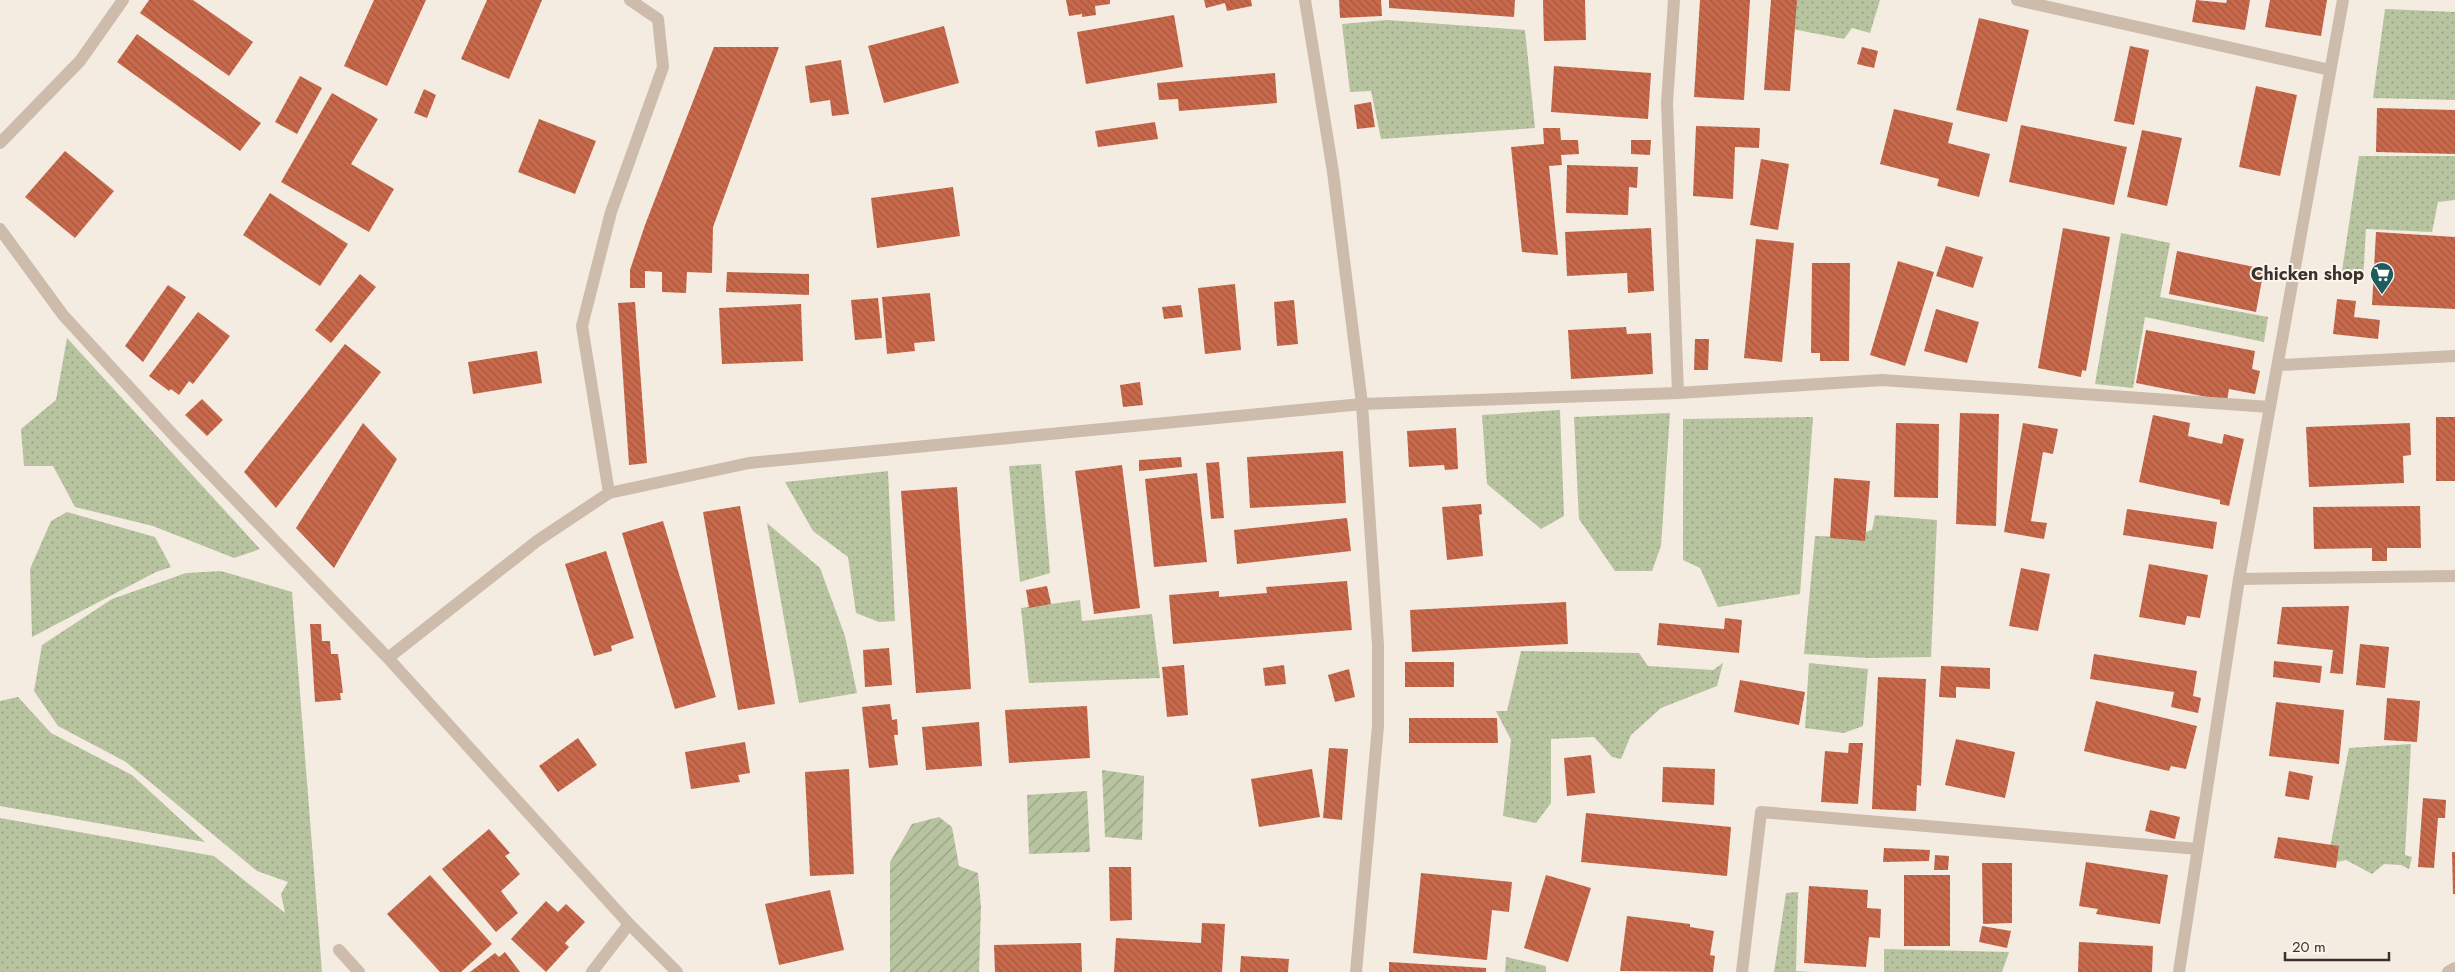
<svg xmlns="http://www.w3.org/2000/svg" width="2455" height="972" font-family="Jost,sans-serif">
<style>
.grass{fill:url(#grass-dots)}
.garden{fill:url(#garden-furrows)}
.building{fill:url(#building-back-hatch)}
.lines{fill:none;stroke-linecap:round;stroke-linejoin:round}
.minor{stroke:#cdbbac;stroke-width:12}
.labels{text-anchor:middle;stroke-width:4;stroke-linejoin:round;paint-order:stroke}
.poi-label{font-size:18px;font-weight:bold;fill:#3b302b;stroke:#fbf5ee;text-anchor:end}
</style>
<defs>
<pattern id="grass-dots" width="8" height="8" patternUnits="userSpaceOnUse" patternTransform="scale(1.25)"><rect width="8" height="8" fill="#b8c4a0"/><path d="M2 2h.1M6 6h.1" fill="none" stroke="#97a083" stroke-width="1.8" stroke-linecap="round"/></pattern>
<pattern id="garden-furrows" width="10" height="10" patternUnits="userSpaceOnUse" patternTransform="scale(1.25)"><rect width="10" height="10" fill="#b8c4a0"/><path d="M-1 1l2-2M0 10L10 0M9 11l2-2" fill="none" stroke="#97a083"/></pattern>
<pattern id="building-back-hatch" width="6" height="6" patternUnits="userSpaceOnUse" patternTransform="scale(1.25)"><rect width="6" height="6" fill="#c8694b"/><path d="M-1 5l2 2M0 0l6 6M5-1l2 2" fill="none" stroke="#a4573f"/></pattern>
</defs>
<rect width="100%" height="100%" fill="#f4ebe1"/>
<g class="grass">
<path d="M1795 0H1880L1870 33 1852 28 1844 39 1792 29Z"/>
<path d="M2385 9 2455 12V100L2373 98Z"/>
<path d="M1387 20 1525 30 1535 128 1381 139 1371 91 1350 92 1342 24Z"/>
<path d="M2359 156H2455V200L2438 202 2432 232 2366 229 2363 281 2341 278Z"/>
<path d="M2121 233 2170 243 2160 297 2268 317 2264 342 2145 317 2133 388 2095 384Z"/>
<path d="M67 338 260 549 234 558 153 526 75 507 53 466H24L21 429 56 400Z"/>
<path d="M1560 410 1564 516 1541 529 1487 484 1482 415Z"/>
<path d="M1670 413 1661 546 1652 571H1615L1579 519 1574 417Z"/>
<path d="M1813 417 1800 594 1718 607 1700 568 1683 560V419Z"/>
<path d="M1041 464 1050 573 1020 582 1009 466Z"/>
<path d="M888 471 895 621 879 622 856 613 848 557 813 531 785 482Z"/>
<path d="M67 512 155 537 171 567 156 572 32 637 30 569 51 521Z"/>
<path d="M1875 515 1937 520 1931 657 1868 658 1804 654 1815 536 1849 537 1872 530Z"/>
<path d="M767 523 820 568 845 636 857 693 799 703Z"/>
<path d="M221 571 292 592 322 972H0V818L214 856 285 913 281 894 288 882 257 871 126 762 58 726 34 691 42 645 112 599 186 573Z"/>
<path d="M1080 600 1082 621 1152 614 1160 678 1029 683 1021 608Z"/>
<path d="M1521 651 1639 653 1648 666 1713 670 1723 663 1717 686 1661 708 1631 735 1621 759 1612 757 1594 737 1551 739V803L1536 823 1503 816 1511 740 1496 711H1507Z"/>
<path d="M1809 663 1868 669 1863 726 1844 733 1805 728Z"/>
<path d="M18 697 51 733 132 775 205 842 0 806V701Z"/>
<path d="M2411 744 2405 855 2412 857 2409 869 2401 865 2384 864 2372 874 2346 860 2327 864 2349 748Z"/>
<path d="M1798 892 1796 971 1812 972H1774L1786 893Z"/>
<path d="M1884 949 2009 952 2002 972H1884Z"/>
<path d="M1506 957 1546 966V972H1505Z"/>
</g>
<g class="garden">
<path d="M1102 770 1144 776 1142 840 1105 837Z"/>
<path d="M1087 791 1090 852 1029 854 1027 795Z"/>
<path d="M939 817 952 827 959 866 978 873 981 907 979 972H890V862L912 824Z"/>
</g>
<g class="building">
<path d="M149 0H193L253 42 229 76 140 13Z"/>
<path d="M374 0H426L387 86 344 66Z"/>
<path d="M487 0H542L509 79 461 59Z"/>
<path d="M1066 0H1110V4L1095 6 1096 15 1082 17V14L1069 16Z"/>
<path d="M1204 0H1251L1252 6 1227 11 1225 3 1206 8Z"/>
<path d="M1339 0H1381L1382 16 1340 18Z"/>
<path d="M1389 0H1515L1514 17 1389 8Z"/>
<path d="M1543 0H1585L1586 40 1544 41Z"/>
<path d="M1700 0H1750L1744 100 1694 97Z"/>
<path d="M1771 0H1797L1790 91 1764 90Z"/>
<path d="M2196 0 2226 3 2227 0H2250L2245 30 2192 22Z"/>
<path d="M2270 0H2327L2321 36 2265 27Z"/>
<path d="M1174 15 1183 67 1086 84 1077 32Z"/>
<path d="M1979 18 2029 30 2007 122 1956 110Z"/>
<path d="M944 26 959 83 884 103 868 46Z"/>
<path d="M137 34 261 123 240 151 117 62Z"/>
<path d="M2130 46 2149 50 2134 125 2114 121Z"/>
<path d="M714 47H779L713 227 712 273 687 272 686 293 662 292V272L645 271V288H630V270L645 225Z"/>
<path d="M1862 47 1878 51 1874 68 1857 64Z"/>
<path d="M841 60 849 114 832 116 830 100 810 103 805 66Z"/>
<path d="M1554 66 1651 73 1648 119 1551 112Z"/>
<path d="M1275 73 1277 103 1179 111 1178 99 1159 100 1157 83Z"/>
<path d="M300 76 322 88 297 134 275 122Z"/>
<path d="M2256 86 2297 95 2280 176 2239 167Z"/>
<path d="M424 89 436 95 427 118 414 113Z"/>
<path d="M332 93 378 119 351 164 394 189 369 232 281 182Z"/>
<path d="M1371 102 1375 127 1357 129 1354 105Z"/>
<path d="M2377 108 2455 110V154L2376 152Z"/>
<path d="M1894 109 1953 123 1948 143 1990 154 1979 197 1937 186 1939 179 1880 164Z"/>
<path d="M539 119 596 141 575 194 518 172Z"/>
<path d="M1155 122 1158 139 1098 147 1095 131Z"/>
<path d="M2021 125 2127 147 2114 205 2009 182Z"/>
<path d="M1696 126 1760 128 1759 148 1735 147 1733 199 1693 196Z"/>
<path d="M1543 128H1560L1561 140H1578L1579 154 1561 155 1562 165 1549 166 1558 255 1522 252 1511 147 1544 144Z"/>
<path d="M2142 130 2182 138 2167 206 2127 197Z"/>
<path d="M1631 140H1651L1650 155 1631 154Z"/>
<path d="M65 151 114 191 75 238 25 197Z"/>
<path d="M1761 159 1789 164 1778 230 1750 225Z"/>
<path d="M1567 165 1638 167 1637 188 1629 187 1628 215 1566 213Z"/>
<path d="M953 187 960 236 877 248 871 198Z"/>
<path d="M270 193 348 244 320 286 243 235Z"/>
<path d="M1651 228 1654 291 1628 293 1627 273 1567 276 1565 232Z"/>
<path d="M2063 228 2110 237 2086 371 2082 370 2081 377 2038 368Z"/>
<path d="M2376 232 2455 237V309L2372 305Z"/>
<path d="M1756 239 1794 243 1782 362 1744 358Z"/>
<path d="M1946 246 1983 257 1973 288 1936 276Z"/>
<path d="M2177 251 2264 269 2256 312 2169 294Z"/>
<path d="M1898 261 1934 272 1905 366 1870 355Z"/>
<path d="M1812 263H1850L1849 361H1820V353H1811Z"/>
<path d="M727 272 809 274V295L726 292Z"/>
<path d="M360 274 376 287 331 343 315 330Z"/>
<path d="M1235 284 1241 350 1205 354 1198 288Z"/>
<path d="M168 285 186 297 143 362 125 346Z"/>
<path d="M930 293 935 341 914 343 915 351 887 354 882 297Z"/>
<path d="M878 298 882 338 855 340 851 300Z"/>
<path d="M2337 299 2356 301 2354 317 2380 320 2378 339 2333 334Z"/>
<path d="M1294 300 1298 344 1277 346 1274 302Z"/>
<path d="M635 302 647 463 629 465 618 303Z"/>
<path d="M801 304 803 361 722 364 719 308Z"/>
<path d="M1181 305 1183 317 1164 319 1162 307Z"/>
<path d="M1936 309 1979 322 1967 363 1924 351Z"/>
<path d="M198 312 230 336 193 384 189 381 179 395 171 389 169 391 149 376Z"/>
<path d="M1626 327 1627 334 1651 333 1653 374 1571 379 1568 330Z"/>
<path d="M2146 330 2255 351 2252 369 2260 371 2255 394 2229 389 2227 401 2136 383Z"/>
<path d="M1695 339H1709L1708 370H1694Z"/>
<path d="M345 344 381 372 276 508 244 472Z"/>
<path d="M537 351 542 383 473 394 468 362Z"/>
<path d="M1140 382 1143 405 1123 407 1120 385Z"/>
<path d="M202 399 223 420 207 436 185 415Z"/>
<path d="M1960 413 1999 414 1996 526 1956 524Z"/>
<path d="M2153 415 2190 423 2188 436 2222 444 2224 434 2244 439 2229 506 2220 504V500L2139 482Z"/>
<rect x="2436" y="417" width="19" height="64"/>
<path d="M363 423 397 459 334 568 296 528Z"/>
<path d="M1896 423 1939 424 1938 498 1894 497Z"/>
<path d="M2023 423 2058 429 2053 454 2043 452 2031 521 2047 523 2044 539 2004 532Z"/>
<path d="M2410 423 2411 455 2403 456 2404 483 2309 487 2306 427Z"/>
<path d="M1456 428 1458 469 1445 470 1444 465 1409 467 1407 431Z"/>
<path d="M1343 451 1346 503 1250 508 1247 457Z"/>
<path d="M1181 457 1182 467 1139 471V460Z"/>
<path d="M1219 462 1224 518 1211 519 1206 463Z"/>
<path d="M1122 465 1140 608 1094 614 1075 471Z"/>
<path d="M1197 473 1207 562 1154 567 1145 479Z"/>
<path d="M1834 478 1870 481 1865 541 1830 538Z"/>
<path d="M957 487 971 689 916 693 901 491Z"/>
<path d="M1481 504 1482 514 1479 515 1483 556 1447 560 1442 507Z"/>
<path d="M740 506 775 704 738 710 703 512Z"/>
<path d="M2420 506 2421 548H2387V561H2372V548L2314 549 2313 507Z"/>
<path d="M2127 509 2217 522 2213 549 2123 535Z"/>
<path d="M1347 518 1351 551 1237 564 1234 530Z"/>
<path d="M663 521 716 697 675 709 622 533Z"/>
<path d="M606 551 634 638 611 646 612 651 594 656 565 564Z"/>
<path d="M2149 564 2208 575 2200 618 2187 616 2185 625 2139 617Z"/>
<path d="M2021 568 2050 574 2038 631 2009 626Z"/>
<path d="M1347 581 1352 630 1173 644 1169 595 1219 591V597L1267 593 1266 587Z"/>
<path d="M1047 586 1051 604 1029 608 1026 590Z"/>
<path d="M1566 602 1568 644 1412 652 1410 610Z"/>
<path d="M2349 606 2343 674 2330 673 2333 650 2277 644 2282 607Z"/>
<path d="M1725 618 1742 620 1739 653 1657 645 1659 623 1724 629Z"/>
<path d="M310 624H321L322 641H330L331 654H338L343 693H340L341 700 315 702Z"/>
<path d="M2360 644 2389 647 2385 688 2356 685Z"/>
<path d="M889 648 892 685 865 687 863 650Z"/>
<path d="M2094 654 2197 671 2193 696 2201 698 2198 713 2171 707 2174 692 2090 679Z"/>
<path d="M2274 661 2322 666 2320 683 2273 677Z"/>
<rect x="1405" y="662" width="49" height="25"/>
<path d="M1184 665 1188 715 1167 717 1162 667Z"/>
<path d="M1284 665 1286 684 1265 686 1263 668Z"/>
<path d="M1941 666 1990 668V689L1956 687V698L1939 697Z"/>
<path d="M1349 669 1355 697 1335 702 1328 675Z"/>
<path d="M1878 677 1926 679 1921 786 1917 785 1916 811 1872 809Z"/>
<path d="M1740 680 1805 692 1799 725 1734 712Z"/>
<path d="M2387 698 2420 701 2417 742 2384 740Z"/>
<path d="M2096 701 2197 726 2186 769 2171 766 2169 771 2084 751Z"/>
<path d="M2276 702 2344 710 2339 764 2269 756Z"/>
<path d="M890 704 892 720 897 719 898 735H894L898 765 869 768 862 707Z"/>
<path d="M1087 706 1090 758 1009 763 1005 710Z"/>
<path d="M1409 718H1497L1498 743H1409Z"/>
<path d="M979 722 982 766 926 770 922 727Z"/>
<path d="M578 738 597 765 558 792 539 766Z"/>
<path d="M1956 739 2015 752 2005 798 1945 785Z"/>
<path d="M745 742 750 773 738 775 740 782 691 789 685 752Z"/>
<path d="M1849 743H1863L1858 804 1821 802 1825 751 1848 753Z"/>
<path d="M1329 748 1348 749 1342 820 1323 818Z"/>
<path d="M1591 755 1595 793 1567 796 1564 758Z"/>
<path d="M1663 767 1715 769 1714 805 1662 802Z"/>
<path d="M849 769 854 874 810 876 805 772Z"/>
<path d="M1312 769 1320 817 1259 827 1251 779Z"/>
<path d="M2289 771 2313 776 2309 800 2285 796Z"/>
<path d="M2423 798 2446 800 2445 818H2438L2434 868 2418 867Z"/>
<path d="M2150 810 2180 817 2175 839 2145 831Z"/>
<path d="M1586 813 1731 827 1727 876 1581 862Z"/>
<path d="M489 829 510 853 505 856 520 874 501 891 518 913 496 932 442 869Z"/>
<path d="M2278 837 2339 846 2336 868 2274 858Z"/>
<path d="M1884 848 1930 850 1929 861 1883 862Z"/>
<path d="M2452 852H2455V894H2453Z"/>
<path d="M1935 855 1949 856 1948 870H1934Z"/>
<path d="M2086 862 2168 875 2160 924 2096 914 2098 909 2079 906Z"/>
<path d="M1982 863H2012V923L1983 924Z"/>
<path d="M1109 867H1131L1132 920 1110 921Z"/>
<path d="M1421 873 1512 882 1509 912 1492 910 1487 960 1413 953Z"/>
<path d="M430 875 492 944 461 972H440L387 914Z"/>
<path d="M1546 875 1591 888 1568 962 1524 948Z"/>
<rect x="1904" y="875" width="46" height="71"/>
<path d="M1809 886 1868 890 1867 908 1881 909 1880 938 1869 937 1866 967 1804 963Z"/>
<path d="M830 890 844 950 779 965 765 904Z"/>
<path d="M546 901 558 912 566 904 585 922 565 943 569 947 546 972 511 939Z"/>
<path d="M1627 916 1690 924V927L1714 931 1710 955 1715 956 1713 972 1620 971Z"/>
<path d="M1202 923 1225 924 1222 972H1114L1116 938 1201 943Z"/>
<path d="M1982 926 2011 931 2007 948 1979 942Z"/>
<path d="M2079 942 2153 946 2152 972H2078Z"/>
<path d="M1081 943 1082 972H995L994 945Z"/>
<path d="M505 952 520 972H470L495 953 499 957Z"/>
<path d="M1241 956 1289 959 1288 972H1240Z"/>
<path d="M1389 962 1486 968V972H1389Z"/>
</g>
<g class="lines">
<g class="minor">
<path d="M1305 0 1333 172 1362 404 1378 645V726L1356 972"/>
<path d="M1674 0 1667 103 1678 393"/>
<path d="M2017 0 2330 70"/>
<path d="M0 143 80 61 123 0"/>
<path d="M0 229 63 315 176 438 388 658 629 924 677 972"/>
<path d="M2279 365 2455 356"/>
<path d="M609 493 582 326 611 212 663 67 658 19 630 0"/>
<path d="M2239 579 2455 576"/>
<path d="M388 658 537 541 609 493 749 463 1362 404 1678 393 1882 380 2270 407"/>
<path d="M339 950 359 972"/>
<path d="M592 972 629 924"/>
<path d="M1742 972 1761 812 2198 849"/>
<path d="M2179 972 2239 579 2343 0"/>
<path d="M2448 972 2455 968"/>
</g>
</g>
<defs>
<g id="supermarket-pin" transform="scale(1.25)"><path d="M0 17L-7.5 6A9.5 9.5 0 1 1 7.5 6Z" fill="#1f5a5e" stroke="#fbf5ee"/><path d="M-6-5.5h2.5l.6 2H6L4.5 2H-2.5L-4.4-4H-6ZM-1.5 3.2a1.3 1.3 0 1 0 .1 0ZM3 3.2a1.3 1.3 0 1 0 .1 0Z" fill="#fff"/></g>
</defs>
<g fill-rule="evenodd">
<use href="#supermarket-pin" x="2382" y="274"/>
</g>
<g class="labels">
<g class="poi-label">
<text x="2364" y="280">Chicken shop</text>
</g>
</g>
<path d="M2285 952v8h104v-8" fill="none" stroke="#3b302b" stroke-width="2.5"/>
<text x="2292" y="952" font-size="15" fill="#3b302b" stroke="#fbf5ee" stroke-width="4" paint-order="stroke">20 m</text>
</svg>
